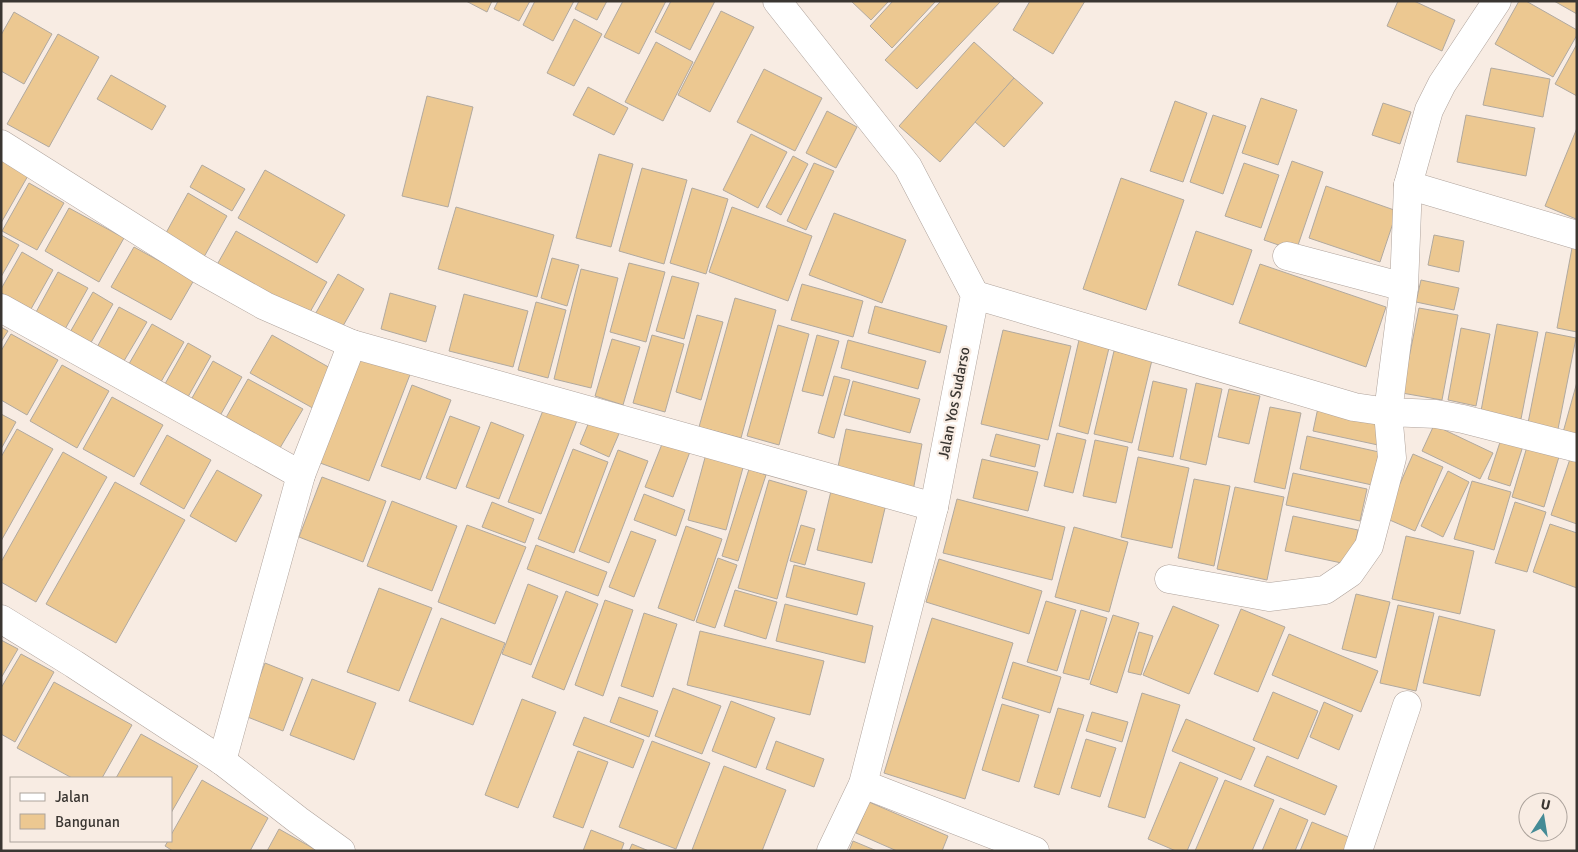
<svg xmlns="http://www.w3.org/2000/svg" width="1578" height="852" font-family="Signika,sans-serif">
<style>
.building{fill:#ecc891;stroke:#b1a99f}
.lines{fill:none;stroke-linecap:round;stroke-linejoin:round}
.minor-casing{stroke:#afa39c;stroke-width:29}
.minor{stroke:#fff;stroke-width:28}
.labels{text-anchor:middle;stroke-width:4.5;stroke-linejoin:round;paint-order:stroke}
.street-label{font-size:15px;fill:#3a3632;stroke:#f8ece3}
</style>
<rect width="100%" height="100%" fill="#f8ece3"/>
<g class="building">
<path d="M466 1H492L487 12Z"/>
<path d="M498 1H530L519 21 494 9Z"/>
<path d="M535 1H574L553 41 523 25Z"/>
<path d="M579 1H607L597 20 575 9Z"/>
<path d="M623 1H666L639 54 604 37Z"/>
<path d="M671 1H715L690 50 655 32Z"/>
<path d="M851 1H889L871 20Z"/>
<path d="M893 1H936L892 48 870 26Z"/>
<path d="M941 1H1001L917 89 885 60Z"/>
<path d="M1030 1H1085L1053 54 1013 30Z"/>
<path d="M1398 1H1414L1455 20 1442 51 1387 26Z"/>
<path d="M1519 1H1526L1577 30V35L1553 77 1495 44Z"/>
<path d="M1554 1H1577V14Z"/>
<path d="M721 11 754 27 710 112 678 95Z"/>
<path d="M14 12 52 34 24 84 1 71V35Z"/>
<path d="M574 19 602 34 574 86 547 73Z"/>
<path d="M58 34 99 57 49 147 7 124Z"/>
<path d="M656 42 693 62 663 121 625 102Z"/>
<path d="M974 42 1014 78 940 162 899 126Z"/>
<path d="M1577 44V96L1555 84Z"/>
<path d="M1491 68 1550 79 1543 117 1483 105Z"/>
<path d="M764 69 822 98 795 151 737 122Z"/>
<path d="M111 75 166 106 152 130 97 99Z"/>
<path d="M1014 78 1043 103 1004 147 975 122Z"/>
<path d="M588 87 628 108 614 135 573 115Z"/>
<path d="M427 96 473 107 448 207 402 196Z"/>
<path d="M1261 98 1297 110 1278 165 1242 153Z"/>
<path d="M1175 101 1207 113 1183 182 1150 171Z"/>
<path d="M1383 103 1411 112 1400 144 1372 135Z"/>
<path d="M827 111 857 127 836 168 806 153Z"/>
<path d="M1213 115 1246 126 1223 194 1190 182Z"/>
<path d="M1466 115 1535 128 1526 176 1457 162Z"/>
<path d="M1577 128V217L1576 219 1545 206Z"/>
<path d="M751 134 787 152 758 208 723 190Z"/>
<path d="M599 154 633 164 611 247 576 238Z"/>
<path d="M793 156 808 164 781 215 766 207Z"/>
<path d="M1 159 29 174 1 223Z"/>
<path d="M1292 161 1323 172 1296 251 1264 240Z"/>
<path d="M814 163 834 171 806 230 787 221Z"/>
<path d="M1244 163 1279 175 1261 228 1225 216Z"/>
<path d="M202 165 245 189 232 211 190 187Z"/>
<path d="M642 168 687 180 664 264 619 251Z"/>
<path d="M265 170 345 215 317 263 238 218Z"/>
<path d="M1121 178 1184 200 1146 310 1083 289Z"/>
<path d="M29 183 64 203 37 250 2 231Z"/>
<path d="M1326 186 1397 211 1380 262 1309 238Z"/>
<path d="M692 188 728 199 706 274 670 263Z"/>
<path d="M188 193 227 216 200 264 161 242Z"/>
<path d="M456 207 554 235 537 297 438 269Z"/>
<path d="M732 207 812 236 788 301 709 272Z"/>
<path d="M69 208 124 238 99 282 45 251Z"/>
<path d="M834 213 906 240 882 303 809 275Z"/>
<path d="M236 231 327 282 305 321 214 270Z"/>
<path d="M1196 231 1252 250 1233 305 1178 285Z"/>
<path d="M1 235 19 245 1 277Z"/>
<path d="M1434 235 1464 241 1459 272 1428 265Z"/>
<path d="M134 247 194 280 171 320 111 287Z"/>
<path d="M1572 248 1577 249V332L1557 328Z"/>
<path d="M22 252 53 270 31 309 1 293V289Z"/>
<path d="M552 258 579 265 567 306 541 298Z"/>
<path d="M629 263 665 272 646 342 610 332Z"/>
<path d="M1260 264 1386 307 1366 367 1239 323Z"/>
<path d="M581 269 618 278 591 388 554 379Z"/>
<path d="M58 272 88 288 64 331 35 314Z"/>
<path d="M338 274 364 289 339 333 313 318Z"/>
<path d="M672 276 699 283 684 339 656 331Z"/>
<path d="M1421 280 1459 288 1454 310 1416 302Z"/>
<path d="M802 284 863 301 853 337 791 320Z"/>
<path d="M93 292 113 304 89 346 69 334Z"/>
<path d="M390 293 436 306 426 342 381 329Z"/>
<path d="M464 294 528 311 513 367 449 351Z"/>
<path d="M735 298 776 310 741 438 699 427Z"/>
<path d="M536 302 566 310 548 378 518 370Z"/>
<path d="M875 306 947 326 940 353 868 333Z"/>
<path d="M119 307 147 322 121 366 95 351Z"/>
<path d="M1419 308 1458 315 1442 400 1402 393Z"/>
<path d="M697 315 723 322 701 400 676 392Z"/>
<path d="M152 324 184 342 158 387 126 369Z"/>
<path d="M1497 324 1538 332 1521 419 1481 411Z"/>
<path d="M778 325 809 334 779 445 747 436Z"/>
<path d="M1 327 8 331 1 342Z"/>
<path d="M1461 328 1490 334 1476 406 1448 400Z"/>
<path d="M1003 330 1071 346 1048 440 981 424Z"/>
<path d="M1546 332 1576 338 1558 429 1528 423Z"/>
<path d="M11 334 58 360 27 415 1 400V351Z"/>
<path d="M272 335 339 373 318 411 250 373Z"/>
<path d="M652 335 684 344 665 412 633 403Z"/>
<path d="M817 335 839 341 823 396 802 391Z"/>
<path d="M612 339 640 347 623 405 595 396Z"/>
<path d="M848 340 926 361 918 389 841 368Z"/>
<path d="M1079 340 1109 348 1088 434 1059 426Z"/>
<path d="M188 343 211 356 184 404 161 391Z"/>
<path d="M354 350 411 372 369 481 312 460Z"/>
<path d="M1114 351 1152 360 1132 443 1094 434Z"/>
<path d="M213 361 242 377 217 421 188 405Z"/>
<path d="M62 365 109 391 77 448 30 421Z"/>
<path d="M834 376 850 380 834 438 818 433Z"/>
<path d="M248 379 303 409 277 453 223 423Z"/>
<path d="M853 381 920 399 910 433 844 415Z"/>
<path d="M1153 381 1187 389 1173 457 1138 450Z"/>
<path d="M1577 382V440L1562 436Z"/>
<path d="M1196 383 1222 389 1206 465 1180 459Z"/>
<path d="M412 385 451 400 420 480 381 466Z"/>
<path d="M1229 389 1260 396 1249 444 1218 437Z"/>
<path d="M112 397 163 425 134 477 83 449Z"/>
<path d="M1319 403 1384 417 1378 445 1313 431Z"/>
<path d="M545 405 578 418 541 514 508 502Z"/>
<path d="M1270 407 1301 413 1285 489 1254 482Z"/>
<path d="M1 414 16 422 1 449Z"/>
<path d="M450 416 480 427 456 489 426 478Z"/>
<path d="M591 417 621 429 609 457 580 444Z"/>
<path d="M491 422 524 435 499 499 466 487Z"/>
<path d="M1434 425 1493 453 1480 479 1422 451Z"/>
<path d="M17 429 53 449 1 541V457Z"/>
<path d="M846 429 922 444 913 491 836 476Z"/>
<path d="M1057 433 1086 440 1073 493 1044 486Z"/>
<path d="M996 434 1040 445 1035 467 990 456Z"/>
<path d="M167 435 211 460 184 509 140 484Z"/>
<path d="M1307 436 1379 452 1372 485 1300 469Z"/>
<path d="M1502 436 1524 443 1510 486 1488 479Z"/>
<path d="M664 439 691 449 673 497 645 487Z"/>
<path d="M1095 440 1128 447 1116 503 1083 496Z"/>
<path d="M1529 440 1561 450 1544 507 1512 497Z"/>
<path d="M573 449 608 462 574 553 538 539Z"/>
<path d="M618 450 648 461 609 563 579 551Z"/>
<path d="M63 452 107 477 36 602 1 582V562Z"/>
<path d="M1572 453 1577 454V524L1551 515Z"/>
<path d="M706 454 744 464 726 530 688 520Z"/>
<path d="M1413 454 1443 467 1415 531 1385 518Z"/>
<path d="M1138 457 1189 468 1172 548 1121 537Z"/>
<path d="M982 459 1038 472 1028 511 973 498Z"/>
<path d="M749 469 766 475 738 561 722 556Z"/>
<path d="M217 470 262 495 236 542 190 516Z"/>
<path d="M1448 471 1469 482 1443 537 1421 526Z"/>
<path d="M1293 473 1367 489 1360 521 1286 505Z"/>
<path d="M322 477 386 501 363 562 299 537Z"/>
<path d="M1194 479 1230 486 1214 566 1178 558Z"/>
<path d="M769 480 807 491 777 599 738 588Z"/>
<path d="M1472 481 1511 492 1494 550 1454 539Z"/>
<path d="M115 482 185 520 116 643 46 604Z"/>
<path d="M1235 487 1284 497 1267 580 1217 569Z"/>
<path d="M831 491 886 504 872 563 817 550Z"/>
<path d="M644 494 685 510 676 536 634 520Z"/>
<path d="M957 499 1065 527 1052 580 943 553Z"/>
<path d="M392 501 457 526 432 591 367 566Z"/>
<path d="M492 502 534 519 525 543 482 527Z"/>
<path d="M1515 502 1546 512 1527 572 1495 563Z"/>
<path d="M1293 516 1358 530 1351 565 1285 551Z"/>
<path d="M1550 524 1577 533V588L1533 572Z"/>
<path d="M467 525 526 547 495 624 438 602Z"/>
<path d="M801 525 815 529 805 565 790 561Z"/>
<path d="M686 526 722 539 694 621 658 608Z"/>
<path d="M1074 527 1128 542 1109 612 1055 597Z"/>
<path d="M631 531 656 540 634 597 609 587Z"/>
<path d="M1406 536 1474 551 1460 614 1392 599Z"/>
<path d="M536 545 607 572 598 596 527 569Z"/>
<path d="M718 558 737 565 715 628 696 622Z"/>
<path d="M939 559 1042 591 1029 634 926 602Z"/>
<path d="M794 565 865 583 857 615 786 597Z"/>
<path d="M528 584 558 596 531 665 502 654Z"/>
<path d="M379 588 432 608 399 691 347 672Z"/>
<path d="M735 590 777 602 766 639 724 626Z"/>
<path d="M566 591 598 604 564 690 532 677Z"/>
<path d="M1356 594 1390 602 1376 658 1342 649Z"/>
<path d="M605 600 633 610 603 696 575 685Z"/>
<path d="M1046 601 1076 610 1057 671 1027 662Z"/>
<path d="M785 604 873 626 865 663 776 641Z"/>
<path d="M1398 605 1434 613 1416 691 1380 683Z"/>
<path d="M1173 606 1219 625 1189 694 1143 675Z"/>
<path d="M1241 609 1285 627 1258 692 1214 674Z"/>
<path d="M1081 610 1107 618 1089 680 1063 673Z"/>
<path d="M644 613 677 624 653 697 621 686Z"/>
<path d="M1113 615 1139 623 1117 693 1090 684Z"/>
<path d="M1439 616 1495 630 1480 696 1423 683Z"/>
<path d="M441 618 505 643 473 725 409 701Z"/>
<path d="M932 618 1013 643 965 799 884 773Z"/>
<path d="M700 631 824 661 810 715 687 685Z"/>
<path d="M1139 632 1153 636 1141 675 1128 672Z"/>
<path d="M1289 634 1378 671 1361 712 1272 675Z"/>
<path d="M1 640 18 649 1 678Z"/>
<path d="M21 654 54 672 15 742 1 734V688Z"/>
<path d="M1013 662 1061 677 1050 713 1002 698Z"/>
<path d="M265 663 303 678 283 731 245 716Z"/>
<path d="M312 679 376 703 354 760 290 735Z"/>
<path d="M54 682 132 725 102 778H72L17 748Z"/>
<path d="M673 688 721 706 702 754 655 736Z"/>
<path d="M1273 692 1318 711 1298 759 1253 740Z"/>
<path d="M1142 693 1180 705 1145 818 1108 807Z"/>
<path d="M619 697 658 711 649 737 610 722Z"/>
<path d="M522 699 556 712 518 808 485 795Z"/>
<path d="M731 701 775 718 756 768 712 751Z"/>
<path d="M1324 702 1353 715 1339 750 1310 737Z"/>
<path d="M1002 704 1039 715 1019 782 982 770Z"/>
<path d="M1058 708 1084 715 1059 795 1034 787Z"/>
<path d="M1092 712 1128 722 1122 742 1086 731Z"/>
<path d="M584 717 644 740 633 768 573 745Z"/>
<path d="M1186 719 1255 748 1241 780 1172 751Z"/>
<path d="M141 734 198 766 171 813V778H116Z"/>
<path d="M1086 739 1116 748 1100 797 1071 788Z"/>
<path d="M652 741 710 763 676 849 619 827Z"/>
<path d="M776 741 824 759 814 787 766 769Z"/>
<path d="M578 751 608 762 583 828 553 817Z"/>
<path d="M1267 756 1337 786 1325 815 1254 786Z"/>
<path d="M1180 762 1218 778 1187 851H1176L1148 839Z"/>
<path d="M724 766 786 790 762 851 692 850Z"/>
<path d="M202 780 268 818 250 851H173L165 846 168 841H171V835Z"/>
<path d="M1225 780 1274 800 1252 851H1195Z"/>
<path d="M869 802 948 836 942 851H897L856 833Z"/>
<path d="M1280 808 1308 820 1295 851H1262Z"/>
<path d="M1312 822 1351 838 1346 851H1300Z"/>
<path d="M279 829 318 851H267Z"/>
<path d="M591 830 624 843 621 851H583Z"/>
<path d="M853 841 877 851H849Z"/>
<path d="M632 844 649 851H629Z"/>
</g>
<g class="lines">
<g class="minor-casing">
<g id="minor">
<path d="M777 1 908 167 975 295 934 507 863 784 831 851"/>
<path d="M1 144 199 269 265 306 352 344 301 475 222 761"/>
<path d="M1408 185 1577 235"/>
<path d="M1287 256 1404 287"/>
<path d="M975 295 1354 407 1388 412 1404 287 1408 185 1429 110 1442 84 1497 1"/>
<path d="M1 308 301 475"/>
<path d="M352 344 934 507"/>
<path d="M1169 579 1269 597 1325 590 1350 573 1369 546 1392 458 1388 412 1436 414 1463 419 1577 448"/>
<path d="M1 619 74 664 222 761 298 820 341 851"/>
<path d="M863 784 1035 851"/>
<path d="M1358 851 1407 705"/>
</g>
</g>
<use href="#minor" class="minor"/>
</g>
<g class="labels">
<g class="street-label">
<text transform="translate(954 403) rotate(-79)" y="5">Jalan Yos Sudarso</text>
</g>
</g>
<rect width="1578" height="852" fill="none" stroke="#3a3632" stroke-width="5"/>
<rect x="10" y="777" width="162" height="65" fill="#f8ece3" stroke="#aca39c"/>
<rect x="20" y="793" width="25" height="8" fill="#ffffff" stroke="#aca39c"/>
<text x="55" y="802" font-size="15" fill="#3a3632">Jalan</text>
<rect x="20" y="814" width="25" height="15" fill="#ecc891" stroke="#aca39c"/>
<text x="55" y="827" font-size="15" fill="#3a3632">Bangunan</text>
<g transform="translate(1543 817) rotate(12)"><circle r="24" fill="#f8ece3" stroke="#aca39c"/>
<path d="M0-4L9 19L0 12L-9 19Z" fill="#458b96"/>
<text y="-8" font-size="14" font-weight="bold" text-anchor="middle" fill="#3a3632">U</text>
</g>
</svg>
